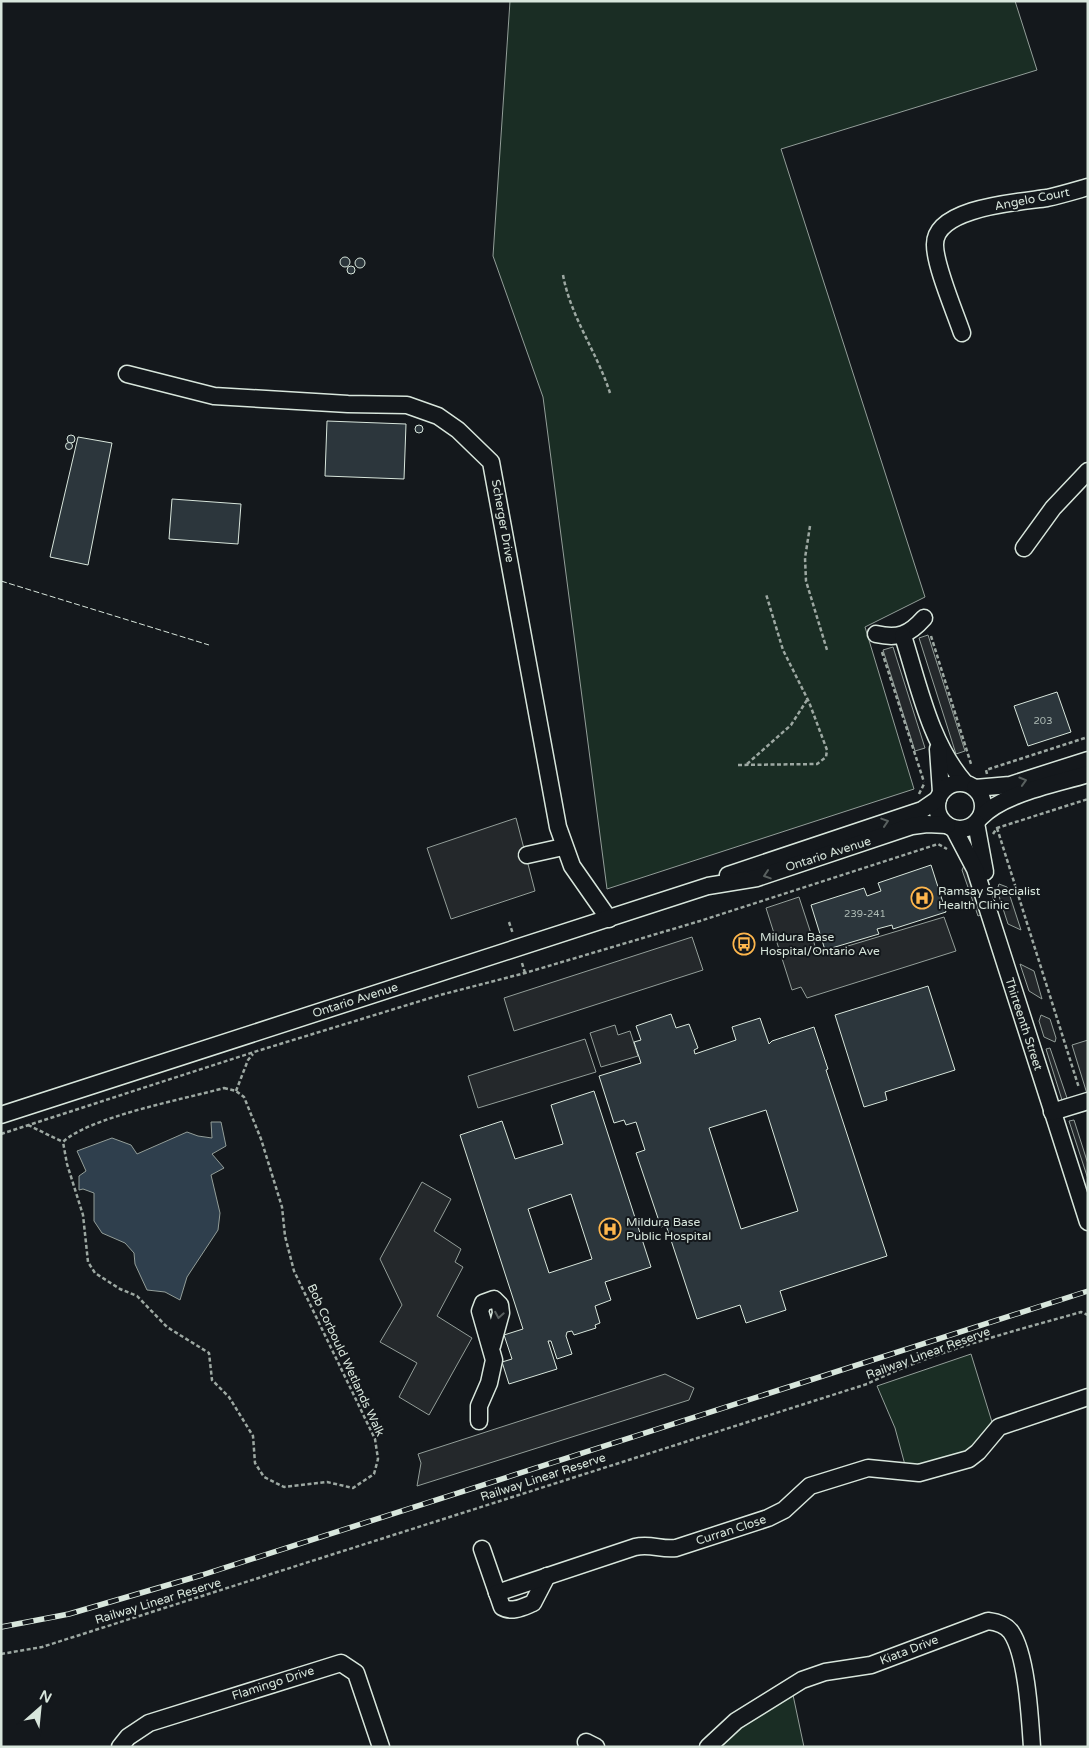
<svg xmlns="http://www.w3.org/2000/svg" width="1089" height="1748" font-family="'Varela Round',sans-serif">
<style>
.green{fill:#1a2d24;stroke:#939e99}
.parking{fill:#24282b;stroke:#939e99}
.water{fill:#2f3f4d;stroke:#939e99}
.building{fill:#2c363c;stroke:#d8e6dc;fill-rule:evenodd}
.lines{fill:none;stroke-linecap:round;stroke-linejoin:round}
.minor-casing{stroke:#d8e6dc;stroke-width:19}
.path{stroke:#9da8a2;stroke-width:2.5;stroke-dasharray:4 2.5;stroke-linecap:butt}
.minor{stroke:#14181c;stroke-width:16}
.rail-casing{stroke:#d8e6dc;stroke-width:5.5}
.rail{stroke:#14181c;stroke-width:4;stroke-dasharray:11;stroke-linecap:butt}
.fence{stroke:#d8e6dc;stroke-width:1;stroke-dasharray:6 2.5;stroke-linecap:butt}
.oneway{stroke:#59605f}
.labels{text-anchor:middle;stroke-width:4;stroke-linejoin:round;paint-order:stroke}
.number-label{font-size:10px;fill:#adbab4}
.street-label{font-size:12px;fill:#d8e6dc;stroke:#14181c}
.poi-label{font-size:12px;fill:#d8e6dc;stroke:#14181c;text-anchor:start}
</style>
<rect width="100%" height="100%" fill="#14181c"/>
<g class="green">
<path d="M510 1H1015L1037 70 781 149 925 597 865 627 914 789 607 889 543 397 493 256Z"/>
<path d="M971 1354 992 1422 970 1450 922 1466 905 1465 895 1428 877 1386Z"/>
<path d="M793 1695 804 1747H718L751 1719Z"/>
</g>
<g class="parking">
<path d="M928 635 965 751 956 754 919 638Z"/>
<path d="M893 647 925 748 915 751 883 650Z"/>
<path d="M516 818 535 891 451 919 427 848Z"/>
<path d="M965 864 983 914 978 916 962 870Z"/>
<path d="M999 884 1007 887 1021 930 1008 924 997 890Z"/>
<path d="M799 897 818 955 944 917 956 951 807 998 801 987 792 990 766 908Z"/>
<path d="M692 937 703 970 514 1031 504 998Z"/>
<path d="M1020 964 1034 971 1042 999 1029 991Z"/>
<path d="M1041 1015 1050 1019 1056 1038 1055 1042 1044 1037 1039 1021Z"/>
<path d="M615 1025 618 1035 630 1031 638 1056 601 1067 590 1033Z"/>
<path d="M585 1039 596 1072 478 1108 468 1076Z"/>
<path d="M1088 1040V1097L1072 1045Z"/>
<path d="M1050 1048 1067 1098 1062 1100 1046 1049Z"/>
<path d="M1074 1120 1088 1164V1179L1069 1121Z"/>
<path d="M422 1182 451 1199 434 1231 461 1249 455 1262 463 1267 437 1316 472 1338 429 1415 399 1397 417 1363 380 1342 402 1305 380 1259Z"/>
<path d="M665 1374 694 1388 689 1400 417 1486 421 1463 418 1454Z"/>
</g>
<path class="water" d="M211 1122H221L226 1146 212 1154 224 1168 211 1175 220 1213 218 1230 187 1277 180 1300 165 1292 147 1290 135 1264 134 1253 125 1243 102 1233 94 1221V1193L83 1189 79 1190V1176L86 1171 77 1151 112 1138 131 1145 137 1154 187 1132 198 1136 212 1138Z"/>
<g class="building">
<circle cx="345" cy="262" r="5"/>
<circle cx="360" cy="263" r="5"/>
<circle cx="351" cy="270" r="4"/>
<path d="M327 421 406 424 404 479 325 476Z"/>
<circle cx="419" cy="429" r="4"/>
<circle cx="71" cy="439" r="4"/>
<path d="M78 437 112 443 88 565 50 557Z"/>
<circle cx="69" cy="446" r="3.5"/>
<path d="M172 499 241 504 238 544 169 539Z"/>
<path d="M1057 692 1071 732 1028 746 1014 706Z"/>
<path d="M931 865 946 912 893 929 892 925 877 929 879 934 825 950 811 905 864 888 867 896 881 891 878 883Z"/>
<path d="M928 986 955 1070 885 1092 887 1100 864 1107 835 1015Z"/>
<path d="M671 1014 676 1028 689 1024 698 1048 694 1050 695 1054 736 1040 732 1027 760 1018 769 1044 772 1041 814 1027 828 1069 826 1070 887 1256 780 1291 786 1310 746 1323 740 1305 697 1319 666 1225 661 1227 636 1153 645 1150 636 1122 626 1125 624 1120 614 1123 599 1076 641 1063 634 1042 641 1040 636 1026ZM766 1110 798 1211 741 1229 709 1128Z"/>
<path d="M594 1091 651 1267 605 1282 611 1300 595 1306 600 1323 595 1325 596 1328 574 1335 572 1331 567 1332 566 1336 572 1354 557 1359 551 1341H548L557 1369 509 1384 502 1362 512 1359 504 1335 523 1329 460 1135 502 1121 515 1159 563 1144 551 1105ZM571 1194 592 1259 549 1273 528 1209Z"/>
</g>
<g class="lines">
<g class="minor-casing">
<g id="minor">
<path d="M962 333C955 312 935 266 935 245 934 207 1020 202 1047 198 1061 195 1074 191 1088 187"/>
<path d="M127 374 214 396 348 404 407 405 438 416 458 430 491 462 558 827 572 866 609 919"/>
<path d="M1024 548 1053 508 1088 471"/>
<path d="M876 634C898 639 909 635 924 618"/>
<path d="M903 636C919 686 930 743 965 783"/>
<path d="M938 749 941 792"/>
<circle cx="960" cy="806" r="23"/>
<path d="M975 788 1010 785 1088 760"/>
<path d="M981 817C1004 793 1056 784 1088 774"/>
<path d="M976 823 985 872"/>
<path d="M954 829 975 869 1088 1222"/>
<path d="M527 855 563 847"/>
<path d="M728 875 922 810 938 799"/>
<path d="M1052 1112 1088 1101"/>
<path d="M1 1115 708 886 757 878 912 826 927 824 947 825"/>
<path d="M479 1421V1406L489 1383 494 1360 480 1311 483 1303 494 1299 500 1305 501 1313 492 1346"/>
<path d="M482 1549 502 1607C512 1613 523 1607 533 1603L547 1576"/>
<path d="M497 1593 635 1547C650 1543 661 1550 676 1548L768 1518 784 1510 810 1486 868 1468 919 1473 969 1459 978 1452 999 1427 1088 1397"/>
<path d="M586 1742 596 1747"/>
<path d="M120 1747 128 1737 149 1723 341 1663 356 1673 381 1747"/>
<path d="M708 1747 736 1721 802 1680 825 1672 871 1665 988 1621C996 1622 1006 1625 1011 1632 1027 1655 1030 1719 1032 1747"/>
</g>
</g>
<g class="path">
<path d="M563 275C571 318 597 352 610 393"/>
<path d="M810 526 805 558 806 581 827 650"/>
<path d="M931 636 971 764"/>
<path d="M882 652 924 782"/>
<path d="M747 764 791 725 807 700"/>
<path d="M738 765 817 764 826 757 827 750 809 702 783 650 766 594"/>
<path d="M987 774 986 770 1088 737"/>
<path d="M919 794 924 784"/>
<path d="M997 828 1079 1088"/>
<path d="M993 834 997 828 1088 799"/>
<path d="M509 922 513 934"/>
<path d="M522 963 525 973"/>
<path d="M224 1088 236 1091 244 1097 261 1139 282 1207 285 1236 294 1271 375 1439 378 1459 374 1474 353 1488 327 1482 284 1487 264 1477 255 1463 253 1436 229 1397 212 1380 209 1353 167 1327 137 1296 120 1289 95 1273 88 1262 83 1215 67 1164 63 1142C89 1117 185 1099 224 1088Z"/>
<path d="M236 1091 248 1060 253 1054"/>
<path d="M28 1125 63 1142"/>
<path d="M1 1134 254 1052 440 995 525 973 700 921 935 845 938 844 947 849"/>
<path d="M1 1654 42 1647 867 1384C932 1352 1011 1332 1081 1312L1088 1315"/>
</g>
<use href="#minor" class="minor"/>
<g class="rail-casing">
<path id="rail" d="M1 1627 69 1614 202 1575 1088 1291"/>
</g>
<use href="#rail" class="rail"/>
<path class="fence" d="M1 581 209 645"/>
</g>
<defs><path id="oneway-chevron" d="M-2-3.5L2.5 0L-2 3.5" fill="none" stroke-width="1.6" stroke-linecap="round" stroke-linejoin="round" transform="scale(1.25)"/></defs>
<g class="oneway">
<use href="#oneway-chevron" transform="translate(1023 781) rotate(-17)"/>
<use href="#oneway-chevron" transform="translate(885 822) rotate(-18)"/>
<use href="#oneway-chevron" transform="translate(767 875) rotate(162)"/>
<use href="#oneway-chevron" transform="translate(499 1315) rotate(100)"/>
</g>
<defs>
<g id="hospital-ring" transform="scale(1.125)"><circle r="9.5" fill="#14181c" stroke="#ffb74d" stroke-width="1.5"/><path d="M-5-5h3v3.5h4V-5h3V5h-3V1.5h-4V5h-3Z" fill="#ffb74d"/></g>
<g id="bus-ring" transform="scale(1.125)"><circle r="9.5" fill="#14181c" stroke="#ffb74d" stroke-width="1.5"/><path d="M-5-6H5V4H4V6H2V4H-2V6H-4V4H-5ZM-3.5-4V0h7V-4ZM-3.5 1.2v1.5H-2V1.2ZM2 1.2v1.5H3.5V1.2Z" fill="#ffb74d"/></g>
</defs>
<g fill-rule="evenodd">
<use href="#hospital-ring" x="922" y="898"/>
<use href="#bus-ring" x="744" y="944"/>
<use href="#hospital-ring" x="610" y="1229"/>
</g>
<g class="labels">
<g class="number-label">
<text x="1043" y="724">203</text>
<text x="865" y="917">239-241</text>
</g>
<g class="street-label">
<text transform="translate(1032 199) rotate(-11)" y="4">Angelo Court</text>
<text transform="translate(503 521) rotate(80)" y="4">Scherger Drive</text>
<text transform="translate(828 854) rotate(-18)" y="4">Ontario Avenue</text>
<text transform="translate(355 1000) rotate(-18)" y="4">Ontario Avenue</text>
<text transform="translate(1024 1024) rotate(72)" y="4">Thirteenth Street</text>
<text transform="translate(928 1353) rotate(-20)" y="4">Railway Linear Reserve</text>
<text transform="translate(346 1360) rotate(65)" y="4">Bob Corbould Wetlands Walk</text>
<text transform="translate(543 1477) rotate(-18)" y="4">Railway Linear Reserve</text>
<text transform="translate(731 1530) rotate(-18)" y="4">Curran Close</text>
<text transform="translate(158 1601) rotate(-17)" y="4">Railway Linear Reserve</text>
<text transform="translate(909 1650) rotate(-21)" y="4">Kiata Drive</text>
<text transform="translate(273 1683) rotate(-18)" y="4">Flamingo Drive</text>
</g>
<g class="poi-label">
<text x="938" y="895">Ramsay Specialist<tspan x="938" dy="14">Health Clinic</tspan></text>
<text x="760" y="941">Mildura Base<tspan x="760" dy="14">Hospital/Ontario Ave</tspan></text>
<text x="626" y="1226">Mildura Base<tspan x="626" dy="14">Public Hospital</tspan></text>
</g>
</g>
<rect width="1089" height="1748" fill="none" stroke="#d8e6dc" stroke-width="5"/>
<g transform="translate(40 1708) rotate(27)" stroke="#14181c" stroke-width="4" paint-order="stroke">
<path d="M0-4L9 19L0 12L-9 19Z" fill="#d8e6dc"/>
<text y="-8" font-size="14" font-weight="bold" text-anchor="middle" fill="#d8e6dc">N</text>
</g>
</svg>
